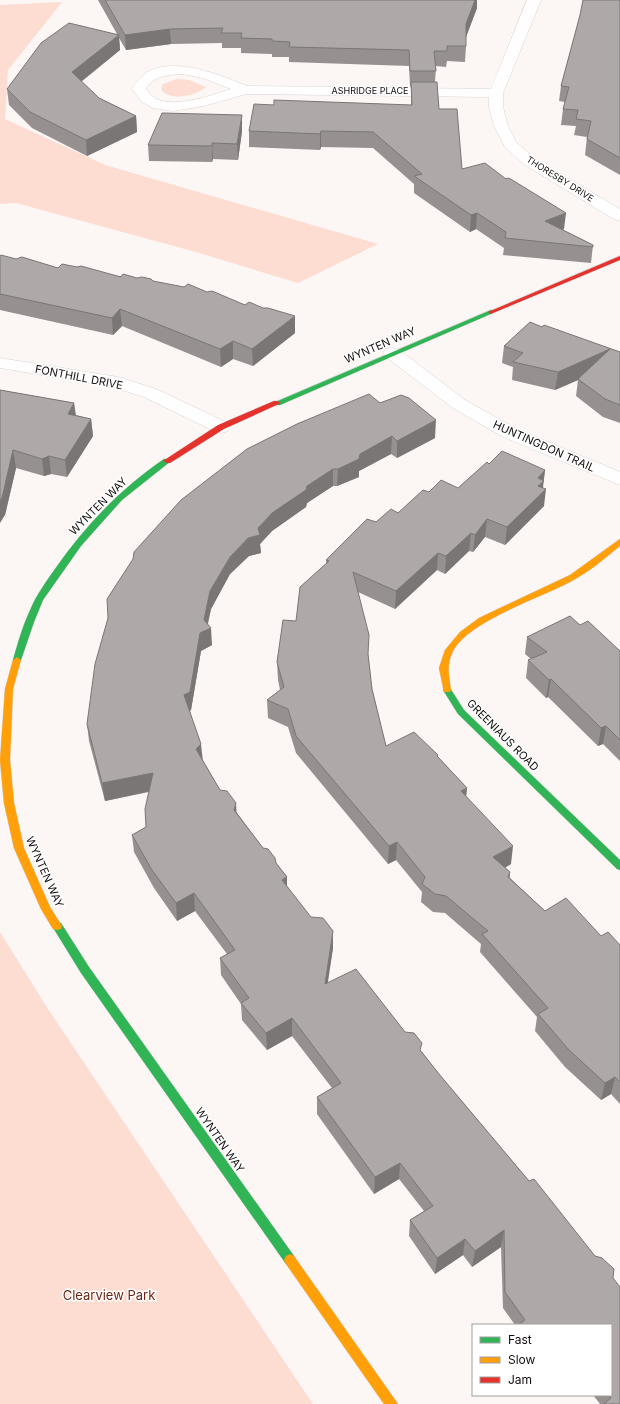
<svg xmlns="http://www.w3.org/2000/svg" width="620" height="1404" font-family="Inter,sans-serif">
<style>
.green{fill:#fddcd2}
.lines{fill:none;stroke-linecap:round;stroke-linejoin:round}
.street-casing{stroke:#d9d4d3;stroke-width:1}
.fast-casing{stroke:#d9d4d3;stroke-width:1}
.slow-casing{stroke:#d9d4d3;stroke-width:1}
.jam-casing{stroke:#d9d4d3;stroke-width:1}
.street{fill:#fffefe;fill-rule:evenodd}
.fast{fill:#30b455;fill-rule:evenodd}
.slow{fill:#ff9f0a;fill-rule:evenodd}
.jam{fill:#e5322d;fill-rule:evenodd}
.wall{fill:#969190}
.shaded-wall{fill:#7a7676}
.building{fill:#aea9a8;stroke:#7a7676}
.labels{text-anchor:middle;stroke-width:3;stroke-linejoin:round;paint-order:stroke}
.far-street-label{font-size:9px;fill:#120e0d;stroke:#fff}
.street-label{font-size:11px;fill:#120e0d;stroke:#fff}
.near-park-label{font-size:13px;fill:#6c2814;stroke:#fff}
</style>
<rect width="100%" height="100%" fill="#fcf6f5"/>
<g class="green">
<path d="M62 2 8 70 5 119 105 165 378 244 298 283 196 252 16 203 0 204V5Z"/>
<path d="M177 79 189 80 206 87C196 96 169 102 161 89L163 84Z"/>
<path d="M0 932 48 1009 313 1404H0Z"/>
</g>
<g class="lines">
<g class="street-casing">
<g id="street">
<path d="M527 0H541L503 93V107L508 126 516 142 535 159 620 209V221L614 219 525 165 505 147 494 126 489 107V97L246 94 204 106 173 111 153 108 142 102 132 89C154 47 215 73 247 86L491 89ZM182 74 203 78 231 89C212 95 170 111 152 96 150 95 148 91 146 89 153 75 169 75 182 74Z"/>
<path d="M392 348 398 349 465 400 515 428 620 472V485L501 436 453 408 386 357 383 353 386 349Z"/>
<path d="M0 358 118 377 156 389 228 423 230 427 228 431 221 433 214 431 144 397 109 386 0 368Z"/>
</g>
</g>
<g class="fast-casing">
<g id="fast">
<path d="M491 310 494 312 493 313 280 405H277L273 403Z"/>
<path d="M164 459H167L171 461 122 500 81 546 43 600 34 622 21 660 17 663 14 662 13 660C18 642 23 625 31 608 37 594 46 582 55 569 85 526 120 489 164 459Z"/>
<path d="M447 687 450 688 464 710 620 860V870L617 869 458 714 443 690Z"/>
<path d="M57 922 61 923 89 967 294 1256 296 1260 294 1264 290 1266 286 1264 81 973 52 926 53 923Z"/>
</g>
</g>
<g class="slow-casing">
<g id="slow">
<path d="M620 539V546C604 559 589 572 570 582 540 598 469 621 453 651 446 665 449 676 451 690L450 692H444L439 668 445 650 460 632 479 618 502 607 570 575Z"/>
<path d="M17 657 21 660 13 689 10 760 14 803 24 848 50 907 62 926 61 929 57 930 53 929 41 909 14 848 4 803 0 760 5 689 13 660Z"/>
<path d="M290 1254 294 1256 398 1404H384L286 1264 284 1260 286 1256Z"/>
</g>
</g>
<g class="jam-casing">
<g id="jam">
<path d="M620 256V260L493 313 491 314 488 312Z"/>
<path d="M274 401H277L281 403 224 429 170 463H167L163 461 218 425Z"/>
</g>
</g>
<use href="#street" class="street"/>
<use href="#fast" class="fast"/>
<use href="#slow" class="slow"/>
<use href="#jam" class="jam"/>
</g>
<g class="wall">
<path d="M98 0H477V8L466 36V46L465 62 447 61 446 67 436 66 435 82 439 109 462 169 564 229 563 230 593 245 591 263 503 255 504 248 476 229 470 232 414 193V184L373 148 321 147 320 150 249 147V131L274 105H411V87L410 86 409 66 289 62V57H272V54L241 53V48H222V43L171 44 126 50 119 38 120 50 81 82 99 98 136 116 137 132 87 156 32 128 9 105 7 89 117 34Z"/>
<path d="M620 0V175L585 155 587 137 574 135 576 126 561 125 563 109 565 102 559 101 561 86 580 15Z"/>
<path d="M242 131 238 160 213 159 212 162 149 161 148 145Z"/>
<path d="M0 256 58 268 153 281 295 333 253 366 233 359 221 367 122 326 113 335 0 310Z"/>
<path d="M542 327 620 352V423L603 417 576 396 578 380 555 390 512 380 513 367 502 363 504 346Z"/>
<path d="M0 390 74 403 76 415 91 419 93 436 67 477 51 474 44 476 16 468 5 515Z"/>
<path d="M380 403 435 438 397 458 391 454 359 471V477L337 486H333L307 503 306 507 272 531 260 544 261 553 249 556 230 574 211 609 208 624 212 645 201 651 191 710 190 711 202 759 220 790 263 848 276 863 287 877V886L333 948 327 983 422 1052 439 1074 529 1181 595 1256 613 1278 620 1404H600L593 1395H611V1325H515L503 1308 501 1247 472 1267 463 1255 435 1274 409 1236 410 1220 424 1211 399 1179 374 1194 317 1114V1097L332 1088 292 1036 267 1050 242 1020 241 1004 221 975 220 958 227 954 195 911 177 921 154 888 134 852 132 835 146 827 149 792 105 801 89 741 87 724Z"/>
<path d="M489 464 545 470 543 488 544 506 505 545 485 537 473 552 469 551 445 574 437 570 395 609 358 592 368 654 372 689 386 746 438 757 467 788 466 796 511 864 505 868 510 872V878L545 911 620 945V1104L611 1094 601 1100 565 1067 535 1031 537 1017 480 952 481 944 445 913 433 912 421 902 422 892 396 860 388 864 296 753 288 727 268 718 267 700 280 690 278 680 277 662 296 621 326 564V560L376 522 398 513 429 492 458 488Z"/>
<path d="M580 625 620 651V761L603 744 598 746 548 697 546 698 526 678 528 660 531 659 525 654 527 637Z"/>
</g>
<g class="shaded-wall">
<path d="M474 0H477V8L465 40 466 24Z"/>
<path d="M170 29 171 44 126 50 125 35Z"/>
<path d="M119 35 120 50 73 88 72 72Z"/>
<path d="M242 115V131L238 160 237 144Z"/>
<path d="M136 116 137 132 87 156 86 140Z"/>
<path d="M321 131V147L320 150V134Z"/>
<path d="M212 143 213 159 212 162Z"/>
<path d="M477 213 476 229 470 232 471 215Z"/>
<path d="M566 213 564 229 543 237 545 221Z"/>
<path d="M120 309 122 326 113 335 112 318Z"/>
<path d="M295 316V333L253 366 252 349Z"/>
<path d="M233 341V359L221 367 220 349Z"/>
<path d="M610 349 578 379V380L555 390 558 372Z"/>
<path d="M74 403 76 421 68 414Z"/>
<path d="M91 419 93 436 67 477 65 460Z"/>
<path d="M436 420 435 438 397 458V441Z"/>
<path d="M392 436 391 454 359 471V477L337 486 338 469 360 454Z"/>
<path d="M13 450 16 468 5 515 0 523V501Z"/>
<path d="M49 456 51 474 44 476 42 459Z"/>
<path d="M333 469V486L307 503 306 507 272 531 260 544 261 553 249 556 230 574 211 609 206 630 211 628 212 645 201 651 191 710 185 713 184 695 204 620 210 591 230 557 258 528 272 513 307 486Z"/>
<path d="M545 470 542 492 546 489 544 506 505 545 507 527 538 478Z"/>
<path d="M487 519 485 537 473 552 475 535Z"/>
<path d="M471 533 469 551 445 574 446 556Z"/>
<path d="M438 553 437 570 395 609 396 591Z"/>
<path d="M551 679 548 697 546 698 549 680Z"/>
<path d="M606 726 603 744 598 746 601 728Z"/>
<path d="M201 744 203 762 196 749Z"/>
<path d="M153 773 155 790 105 801 102 783Z"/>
<path d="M467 788 465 806 461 791Z"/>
<path d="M236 803 237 821 234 810Z"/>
<path d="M397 842 396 860 388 864 389 846Z"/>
<path d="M513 846 511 864 491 875 493 857Z"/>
<path d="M287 877V895L282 880Z"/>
<path d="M194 893 195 911 177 921 176 903Z"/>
<path d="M333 931V948L325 1002V984Z"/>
<path d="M292 1018V1036L267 1050 266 1033Z"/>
<path d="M615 1077 611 1094 601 1100 605 1083Z"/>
<path d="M400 1163 399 1179 374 1194 375 1177Z"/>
<path d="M504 1230 501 1247 472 1267 475 1251Z"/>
<path d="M465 1239 463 1255 435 1274 437 1258Z"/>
</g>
<g class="building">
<path d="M105 0H475L466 24V46H447V51H434L436 71H410L409 50 289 47 290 42 272 41V39L241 38 242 33H221L223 28 170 29 125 35Z"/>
<path d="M583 0H620V158L587 139 591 121 576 119 578 110 563 109 569 87 561 86 580 15Z"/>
<path d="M69 23 119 35 72 72 99 98 136 116 86 140 30 112 7 89 41 43Z"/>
<path d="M411 82H437L439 109H457L462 169 485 163 506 179 509 178 566 213 545 221 593 245V247L505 238 506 232 477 213 471 215 414 176 422 174 373 132 321 131 320 134 249 131 254 104 274 105V100L412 105Z"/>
<path d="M162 113 242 115 237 144 212 143V146L148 145Z"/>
<path d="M1 255 16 259 22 257 58 268 62 264 77 267 81 266 121 277 123 274 137 278 142 277 151 279 153 281 184 287 188 284 207 292 212 291 245 305 249 302 263 308H268L295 316 252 349 233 341 220 349 120 309 112 318 0 294V256Z"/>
<path d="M530 322 542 327 544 325 620 352V405L605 399 578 379 610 349 558 372 513 362 523 353 504 346Z"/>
<path d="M0 390 74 403 68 414 91 419 65 460 49 456 42 459 13 450 2 498 0 501Z"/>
<path d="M369 394 380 403 401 395 409 398 436 420 397 441 392 436 360 454 359 459 338 469H333L307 486 306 490 272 513 258 528 260 535 248 538 230 557 210 591 204 620 211 628 200 633 190 692 184 695 201 744 196 749 220 790 227 791 236 803 234 810 263 848 268 849 275 858 276 863 287 877 282 880 311 917 323 918 333 931 325 984 356 969 405 1032 414 1033 422 1043 420 1050 439 1074 529 1181 534 1179 595 1256 602 1258 614 1269 613 1278 620 1287V1404H604L611 1398 608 1395H611V1325H518L525 1320 505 1292 504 1230 475 1251 465 1239 437 1258 410 1220 433 1206 400 1163 375 1177 317 1097 341 1083 292 1018 266 1033 241 1003 249 998 220 958 235 950 194 893 176 903 152 870 132 835 146 827 145 809 153 773 102 783 87 724 95 664 108 618 107 599 133 559 134 552 181 500 247 449 297 424Z"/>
<path d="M502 451 545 470 538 478 544 481 538 486 546 489 507 527 487 519 475 535 471 533 446 556 438 553 396 591 353 572 369 635 368 654 372 689 386 746 414 732 438 755 437 756 467 788 461 791 513 846 493 857 510 872 508 877 545 911 566 898 601 936 608 932 620 945V1082L615 1077 605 1083 569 1050 538 1014 548 1008 482 934 488 931 446 896 435 894 422 884 425 877 397 842 389 846 296 736 288 709 267 700 284 687 277 662 283 620 296 621 300 587 329 561 326 560 367 519 376 522 391 509 398 513 423 490 429 492 441 480 458 488 487 462 489 464Z"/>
<path d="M570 616 580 625 588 621 620 651V740L606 726 601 728 551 679 549 680 528 660 547 652 527 637Z"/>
</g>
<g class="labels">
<g class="far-street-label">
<text x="370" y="94">ASHRIDGE PLACE</text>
<text transform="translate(560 179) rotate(32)" y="3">THORESBY DRIVE</text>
</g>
<g class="street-label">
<text transform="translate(380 345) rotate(-23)" y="4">WYNTEN WAY</text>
<text transform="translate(79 377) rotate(11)" y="4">FONTHILL DRIVE</text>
<text transform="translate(544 446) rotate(24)" y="4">HUNTINGDON TRAIL</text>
<text transform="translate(98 506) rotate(-45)" y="4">WYNTEN WAY</text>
<text transform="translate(503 735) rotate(45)" y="4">GREENIAUS ROAD</text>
<text transform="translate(45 872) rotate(66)" y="4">WYNTEN WAY</text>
<text transform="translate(220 1140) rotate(55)" y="4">WYNTEN WAY</text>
</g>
<g class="near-park-label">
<text x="109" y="1300">Clearview Park</text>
</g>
</g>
<rect x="472" y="1324" width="140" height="72" fill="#ffffff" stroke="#a09f9e"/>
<rect x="480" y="1337" width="20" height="6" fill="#30b455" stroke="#a09f9e"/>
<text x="508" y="1344" font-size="12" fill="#120e0d">Fast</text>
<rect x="480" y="1357" width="20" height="6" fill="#ff9f0a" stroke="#a09f9e"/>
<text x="508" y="1364" font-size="12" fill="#120e0d">Slow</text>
<rect x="480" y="1377" width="20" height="6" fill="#e5322d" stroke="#a09f9e"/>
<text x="508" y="1384" font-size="12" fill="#120e0d">Jam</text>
</svg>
